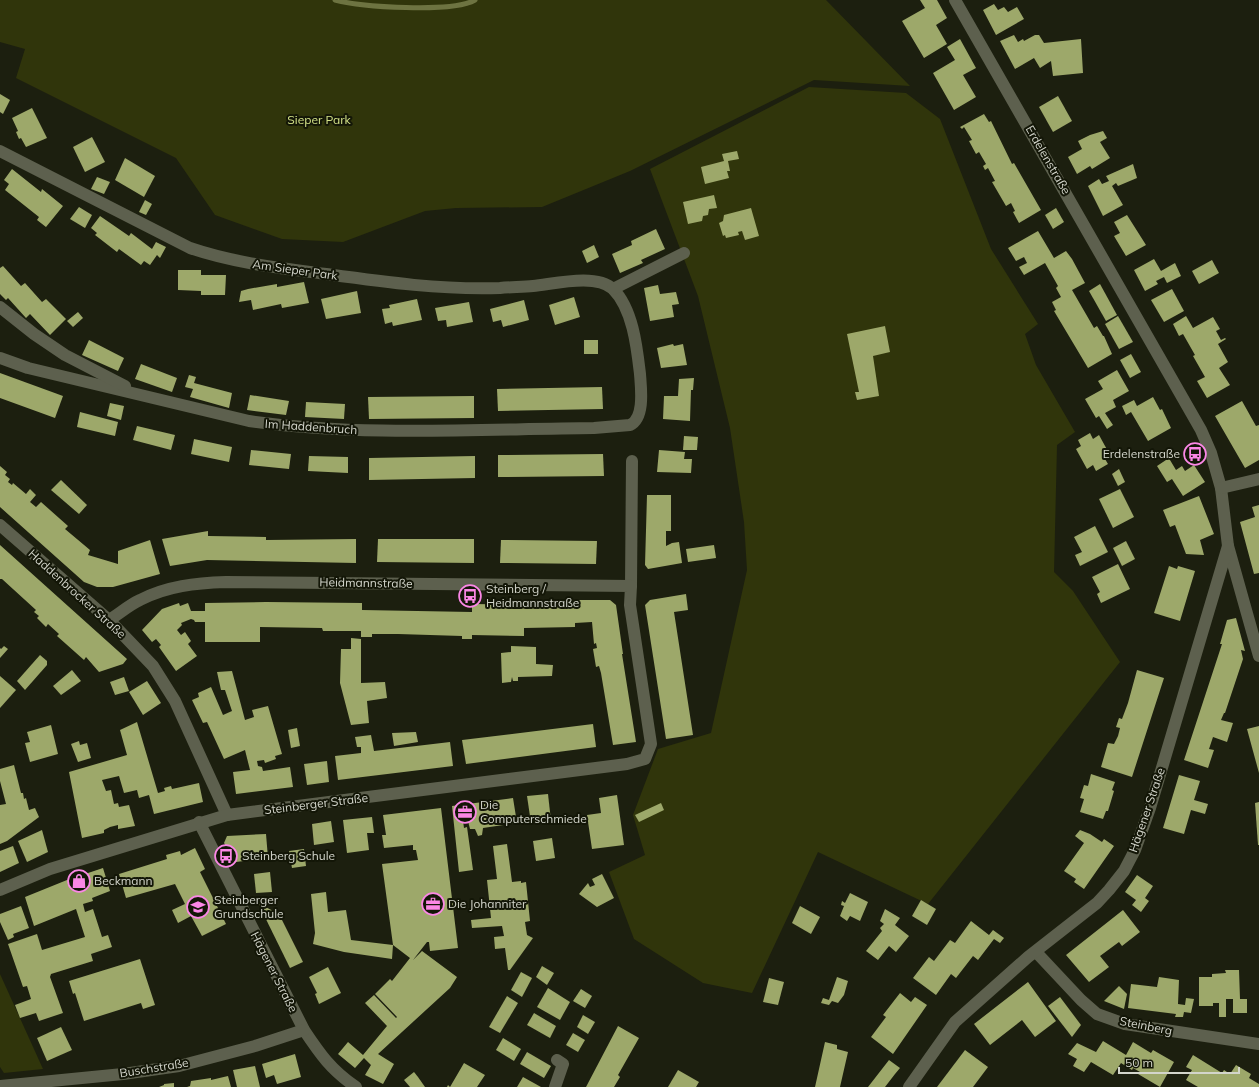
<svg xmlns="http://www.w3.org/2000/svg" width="1259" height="1087" font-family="Mulish,sans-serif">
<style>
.green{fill:#30350b}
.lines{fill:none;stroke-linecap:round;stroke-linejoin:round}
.stream{stroke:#6d7341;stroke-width:5}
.building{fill:#9da86a}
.minor{stroke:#5d604e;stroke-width:12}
.labels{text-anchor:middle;stroke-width:4;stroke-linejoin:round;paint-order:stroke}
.park-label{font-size:12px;fill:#d3e288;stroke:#131607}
.street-label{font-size:12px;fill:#d3d5cb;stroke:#131607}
.poi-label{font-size:12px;fill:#d3d5cb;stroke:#131607;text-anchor:start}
</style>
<rect width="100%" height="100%" fill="#1c1f0f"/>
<g class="green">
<path d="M0 0H826L910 86 814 80 630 171 542 207 456 208 425 211 343 242 282 239 215 215 176 158 16 78 25 49 0 42Z"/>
<path d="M809 87 906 93 940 119 991 249 1038 324 1025 334 1036 365 1075 432 1057 445 1054 572 1073 591 1120 662 928 904 818 852 752 993 703 983 634 939 609 872 645 855 633 815 658 749 711 733 747 570 744 522 730 428 698 296 650 169Z"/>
<path d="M0 974 43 1069 4 1073 0 1067Z"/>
</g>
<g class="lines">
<path class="stream" d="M335 0C361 7 452 13 475 0"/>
</g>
<g class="building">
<path d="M920 0H937L947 18 936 25 947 44 924 58 902 21 925 8Z"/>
<path d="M994 4 998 10 1004 7 1008 12 1017 7 1024 19 996 35 983 10Z"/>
<path d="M1014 35 1018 42 1023 39 1024 41 1035 35H1039L1044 43 1081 39 1083 73 1053 76 1051 61 1040 68 1034 58 1015 69 1000 41Z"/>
<path d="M960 39 976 68 963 75 976 97 954 110 933 73 955 60 947 47Z"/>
<path d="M0 94 10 100 3 114 0 112Z"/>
<path d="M1058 96 1072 121 1053 132 1039 107Z"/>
<path d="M32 108 47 138 26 147 21 138 19 139 16 132 18 131 12 118Z"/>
<path d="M984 114 989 122 991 121 1012 164 1014 163 1041 210 1019 223 1013 212 1015 211 1011 203 1006 206 992 182 995 181 988 168 985 170 983 166 986 164 979 152 976 154 969 141 972 140 964 127 962 129 960 127Z"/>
<path d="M1103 131 1107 138 1100 142 1110 158 1092 169 1090 166 1077 174 1068 157 1082 149 1078 141 1090 135Z"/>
<path d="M92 137 105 162 85 172 73 147Z"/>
<path d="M737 151 739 159 728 161 730 171H727L729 178 705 184 701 167 724 161 722 154Z"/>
<path d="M125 158 155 176 144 197 115 180Z"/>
<path d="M1133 164 1137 178 1118 186 1116 183 1112 186 1123 205 1103 216 1088 186 1099 179 1102 184 1109 181 1106 176Z"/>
<path d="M12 169 41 192 42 189 63 206 46 227 37 220 39 217 5 190 9 184 4 180Z"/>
<path d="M97 177 110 182 104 194 91 189Z"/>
<path d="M714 195 717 208 709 209 708 215 703 216 702 221 688 224 683 202Z"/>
<path d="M145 200 152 204 146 215 139 212Z"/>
<path d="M79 207 92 215 85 228 70 219Z"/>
<path d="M751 208 759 236 745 240 742 231 738 232 739 235 726 238 725 235 723 236 719 223 723 221 724 215Z"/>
<path d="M1056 208 1064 222 1053 229 1045 215Z"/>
<path d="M1127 215 1146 245 1126 256 1114 236 1120 233 1114 222Z"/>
<path d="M100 216 129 236 131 233 152 249 156 242 166 247 160 258 157 255 150 265 144 261 141 265 119 249 117 252 95 235 97 233 91 228Z"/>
<path d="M656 229 665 249 641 260 643 263 620 273 612 254 632 245 631 241Z"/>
<path d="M1038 231 1054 258 1066 251 1072 259 1085 283 1072 290 1094 328 1097 326 1103 336H1104L1112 354 1088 368 1054 311 1056 310 1052 302 1061 297 1056 288 1058 286 1045 263 1024 275 1019 267 1027 263 1024 257 1016 261 1008 248Z"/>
<path d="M594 245 599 257 587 263 582 251Z"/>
<path d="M1154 259 1161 271 1175 263 1181 276 1167 283 1164 277 1156 281 1158 284 1145 291 1134 270Z"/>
<path d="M1212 260 1219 273 1199 284 1192 271Z"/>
<path d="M3 266 21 286 25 283 42 302 46 299 66 319 50 335 30 314 26 318 8 298 6 300 0 294V268Z"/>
<path d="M178 270H201V275H226L225 295H201V291L178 290Z"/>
<path d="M304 282 309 303 282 308 281 304 253 310 251 300 239 302 241 291 248 289 277 284V287Z"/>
<path d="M1100 284 1117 315 1106 321 1089 291Z"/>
<path d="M658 285 660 294 676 292 679 304 672 305 674 317 650 321 644 288Z"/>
<path d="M1172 289 1184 311 1164 322 1151 300Z"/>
<path d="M357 291 361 313 326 319 321 299Z"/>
<path d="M574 297 580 317 555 325 549 305Z"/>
<path d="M417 299 422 320 393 326 392 322 385 324 382 309 390 308 389 305Z"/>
<path d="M524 300 529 320 503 327 501 320 493 322 490 309Z"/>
<path d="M469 302 473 322 447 327 446 320 438 321 435 308Z"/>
<path d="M78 312 83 318 73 327 67 321Z"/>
<path d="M1118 316 1133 342 1119 349 1105 324Z"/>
<path d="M1186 316 1193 328 1213 317 1220 329 1216 331 1221 340 1225 338 1226 339 1218 344 1228 362 1219 368 1230 385 1207 398 1197 381 1205 377 1193 356 1195 355 1183 334 1179 336 1173 324Z"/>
<path d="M885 326 890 352 873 356 879 396 857 400 855 392H859L847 334Z"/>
<path d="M89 340 124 358 118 371 82 355Z"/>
<rect x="584" y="340" width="14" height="14"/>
<path d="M673 344 674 346 683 344 687 365 661 368 657 348Z"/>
<path d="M1131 354 1141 372 1130 378 1120 360Z"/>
<path d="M141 364 177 378 172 392 135 379Z"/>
<path d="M1117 370 1129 391 1113 400 1116 407 1105 413 1113 425 1107 429 1099 416 1096 418 1085 399 1103 389 1098 381Z"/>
<path d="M0 373 63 396 55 418 0 398Z"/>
<path d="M189 375 196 377 194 383 232 393 229 408 190 397 193 389 185 387Z"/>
<path d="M694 378 693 390H691L690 421 663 419 664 396H678L679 379Z"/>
<path d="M602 387 603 409 498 411 497 389Z"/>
<path d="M250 395 289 401 286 415 247 410Z"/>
<path d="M474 396V418L369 419 368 397Z"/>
<path d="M1153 397 1160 410 1162 409 1171 428 1148 441 1131 412 1126 415 1122 406 1134 400 1137 406Z"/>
<path d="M1242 401 1256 426 1259 425V460L1245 468 1215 416Z"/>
<path d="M306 402 345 404 344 419 305 417Z"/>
<path d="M110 403 124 406 121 420 107 416Z"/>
<path d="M80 412 118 422 115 436 77 427Z"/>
<path d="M137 426 175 435 171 450 133 440Z"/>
<path d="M1090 433 1093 439 1099 435 1110 455 1105 459 1108 464 1096 471 1093 465 1087 469 1076 449 1081 446 1078 440Z"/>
<path d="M684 436 698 437 697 450H683Z"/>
<path d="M194 439 232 447 229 462 191 454Z"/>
<path d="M251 450 291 454 289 469 249 465Z"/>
<path d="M659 450 685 452 684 459H692L691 473 657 472Z"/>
<path d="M603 454 604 476 498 477V455Z"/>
<path d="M1167 455 1176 470 1182 466 1185 471 1194 465 1205 482 1183 496 1172 479 1167 482 1157 466 1166 460 1164 456Z"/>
<path d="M309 456 348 457V473L308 471Z"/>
<path d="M475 456V478L369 480V458Z"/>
<path d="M0 466 7 472 5 475 10 479 8 482 12 485 13 483 26 494 30 489 36 495 30 502 36 507 41 502 68 526 65 529 90 550 88 555 118 564V551L150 540 160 574 113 587H97L84 582 0 507Z"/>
<path d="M1119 469 1125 482 1118 486 1112 474Z"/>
<path d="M61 480 87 505 79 514 51 490Z"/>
<path d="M1120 489 1134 517 1113 528 1099 499Z"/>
<path d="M647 495H671V531H666V546L672 543 679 542 682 563 648 569 645 565Z"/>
<path d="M1199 496 1214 534 1200 540 1204 555 1186 554 1175 525 1170 527 1163 510Z"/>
<path d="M1259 505V573L1254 574 1240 522 1255 517 1252 507Z"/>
<path d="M1095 526 1108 552 1080 566 1075 555 1082 552 1074 537Z"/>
<path d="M208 531V536L266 537V540L356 539V563L207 560 170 566 162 539Z"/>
<path d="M378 539H474V563L377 562Z"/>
<path d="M501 540 597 541 596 564 500 563Z"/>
<path d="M1126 541 1135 559 1122 566 1113 548Z"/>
<path d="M0 545 127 659 123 664 99 672 86 657 84 660 57 636 59 634 48 624 46 627 37 618 39 616 34 612 36 610 2 579H0Z"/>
<path d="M714 545 716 558 688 562 686 549Z"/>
<path d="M1118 564 1130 589 1101 603 1097 594 1100 592 1092 577Z"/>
<path d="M1169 566 1177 569 1178 566 1195 571 1180 621 1154 613Z"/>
<path d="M686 594 688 610 674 612 693 735 666 739 645 605 650 600Z"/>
<path d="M571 600H610L616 605 623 654H622L636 742 613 745 601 673 599 666 596 667 593 649 597 648 596 643 594 644 592 622 575 623V627L524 628V636L472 635V639H462V636L398 634H372V637H361V631H323L322 628 260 627V642H205V622H195L194 620 191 619 181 623 182 625 177 630 181 635 185 632 191 641 188 644 197 656 176 671 159 647 161 645 156 639 152 642 142 630 162 609 179 603 180 606 188 603 191 611H205V603L266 602 362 603V610L472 612V604L571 605Z"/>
<path d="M1236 618 1245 651 1241 650 1243 659 1225 713H1224L1221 720 1233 723 1227 742 1213 737 1209 749 1214 750 1208 768 1184 760 1222 644H1220L1227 620Z"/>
<path d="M351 638 361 639V683L385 682 387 698 367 701 369 723 351 725 340 683 341 649H351Z"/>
<path d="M4 646 8 649 0 658V648L1 649Z"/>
<path d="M511 646 536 647V664L553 665 552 676 518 677V681H513L512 677 511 682 502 683 501 653 511 652Z"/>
<path d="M40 655 47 661V665L25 690 17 681Z"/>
<path d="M72 670 81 681 61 695 53 686Z"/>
<path d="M1137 670 1164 678 1132 777 1101 767 1108 743 1114 744 1118 736 1120 728 1116 727 1119 718 1122 719 1128 703Z"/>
<path d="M232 671 245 720 254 717 252 710 268 706 282 754 275 756 276 759 265 763 264 760 257 761 258 766 262 767 263 771 290 767 293 787 236 794 233 772 250 770 245 750 224 759 207 722 203 723 192 700 199 697 198 693 211 687 223 715 232 711 225 690H221L217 672Z"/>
<path d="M0 676 16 690 0 708Z"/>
<path d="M124 677 129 691 115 695 110 682Z"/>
<path d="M147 681 161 703 143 715 129 692Z"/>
<path d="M137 722 158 793 165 791 164 788 171 786 172 789 199 783 203 802 154 814 149 795 139 798 137 790 124 793 119 776 102 780 106 791 111 790 114 804 118 803 119 807 129 805 135 826 118 829V825L110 827 104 830V833L82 838 69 772 127 755 120 730Z"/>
<path d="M593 724 596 747 466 764 462 740Z"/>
<path d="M51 725 58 754 30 762 25 743 30 742 27 732Z"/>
<path d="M1259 726V773L1247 729Z"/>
<path d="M297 728 300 746 291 748 288 730Z"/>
<path d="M416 732 418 742 394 746 392 733Z"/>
<path d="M371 735 374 751 450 742 453 766 338 780 335 756 361 753V747H357L355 737Z"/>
<path d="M79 741 80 745 87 743 91 758 78 762 71 744Z"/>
<path d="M327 761 329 782 307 785 304 764Z"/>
<path d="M14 765 21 793H23L24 799 26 798 29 810 35 808 39 817 7 841 0 844V805L6 804 0 781V769Z"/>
<path d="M1091 774 1115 782 1112 790 1114 791 1108 811H1106L1103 819 1080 812 1084 799 1080 798 1084 785 1088 786Z"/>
<path d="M1179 775 1200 781 1194 800 1208 804 1205 814 1191 810 1184 834 1163 828Z"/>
<path d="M548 794 551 821 531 823 527 796Z"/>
<path d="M617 795 624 845 592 849 587 815 601 813 599 798Z"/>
<path d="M513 798 517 823 483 828 482 835 478 836 475 829H470L468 821H463L464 828 467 827 473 870 459 872 452 806Z"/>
<path d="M1259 802V845H1258L1255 803Z"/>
<path d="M661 803 664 810 639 822 635 815Z"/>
<path d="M441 808 458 948 430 951 429 942H427L413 960 422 951 457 977 450 988 378 1054 394 1064 383 1084 365 1075 371 1065 364 1058 355 1068 338 1054 348 1042 363 1055 387 1026 365 1003 374 995 396 1018 397 1017 375 994 390 979 392 981 410 958 393 945 382 864 418 860 416 850H413V845L384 848 382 835H386L383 815Z"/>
<path d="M372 817 374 833H367L369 850 347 853 343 820Z"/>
<path d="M331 821 334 842 314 845 312 824Z"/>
<path d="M42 830 48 852 27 862 18 841Z"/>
<path d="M1080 830 1090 834 1102 842 1104 839 1114 846 1084 889 1074 882 1076 879 1064 871 1084 843 1075 836Z"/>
<path d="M266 834 268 858 236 862 224 843 227 836Z"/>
<path d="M552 838 555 858 536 861 533 841Z"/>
<path d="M507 844 512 882 521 881V883L526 882 530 921 525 922 527 935 533 938 510 970H508L505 948 495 949 494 937 504 936 502 926 472 928 471 920 491 918 487 880 497 879 493 846Z"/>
<path d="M13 846 19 863 0 872V851Z"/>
<path d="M195 848 205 869 200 872 226 924 202 936 191 916 178 923 172 910 185 904 175 884 126 898 119 874 167 859 166 855 180 851 181 855Z"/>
<path d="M304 849 306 866 292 868 289 851Z"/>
<path d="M103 868 110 891 92 898 93 901 83 904 85 912 93 909 102 937 108 935 112 947 91 954 93 961 51 974 50 977 63 1013 39 1021 36 1013 20 1018 15 1005 31 999 27 986 23 987 8 944 37 934 42 950 85 937 76 909 34 926 25 897 67 880Z"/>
<path d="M270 872 272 892 256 893 254 874Z"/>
<path d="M602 874 614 898 597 907 579 894 588 883 590 887 595 885 592 879Z"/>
<path d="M1137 875 1153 886 1145 898 1149 901 1141 912 1132 905 1136 900 1125 892Z"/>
<path d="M326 892 328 912 346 910 351 940 393 945 392 959 344 952 313 944 315 933 311 894Z"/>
<path d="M850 893 868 902 860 921 850 916 847 921 840 916 844 906 841 905 842 901 845 903Z"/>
<path d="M921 900 936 909 927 925 912 916Z"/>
<path d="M258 903 279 914 303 962 290 968Z"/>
<path d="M21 906 29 928 13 934 14 937 8 940 0 922V914Z"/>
<path d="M800 906 820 917 811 934 792 923Z"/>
<path d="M885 909 900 918 895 925 909 936 896 952 889 946 878 960 866 951 882 931 880 928 884 924 880 921Z"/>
<path d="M1123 910 1140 932 1122 946 1119 942 1100 956 1109 967 1089 982 1066 955Z"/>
<path d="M971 921 989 935 993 930 1004 938 1000 943 994 939 978 960 973 956 956 978 951 974 936 995 913 978 929 957 934 961 950 940 955 943Z"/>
<path d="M140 959 155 1005 143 1009 141 1003 84 1021 75 993 73 994 69 981Z"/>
<path d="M542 966 554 973 547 985 536 977Z"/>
<path d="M328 967 341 993 319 1004 315 994 317 993 309 977Z"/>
<path d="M1225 970H1239L1240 999H1247V1013H1233V999H1226V1017H1219V1003H1213V1006H1199V977H1212V974L1226 973Z"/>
<path d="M521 972 532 978 522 997 511 990Z"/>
<path d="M837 977 848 981 844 995 838 1003 832 1001 829 1005 821 1003 823 998 829 1000Z"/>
<path d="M1159 977 1179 980 1178 1004 1185 1005 1186 998 1194 999 1191 1013 1184 1012 1183 1017H1175L1176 1014 1128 1008 1131 984 1157 987Z"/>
<path d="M769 978 784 982 778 1005 763 1002Z"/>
<path d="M1028 982 1056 1021 1035 1037 1022 1020 990 1045 974 1024Z"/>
<path d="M1119 986 1127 994 1124 1009 1104 1001Z"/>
<path d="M548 988 570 1002 560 1020 537 1007Z"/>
<path d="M581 989 592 996 585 1008 573 1001Z"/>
<path d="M900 993 911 1002 915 997 927 1005 893 1054 871 1037 886 1017 883 1015Z"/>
<path d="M507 996 518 1003 500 1033 489 1027Z"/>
<path d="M1060 997 1081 1025 1072 1037 1048 1006Z"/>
<path d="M534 1013 556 1026 550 1038 527 1025Z"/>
<path d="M583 1015 595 1022 588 1034 577 1027Z"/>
<path d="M618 1026 639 1038 618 1075 620 1077 614 1087H586Z"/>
<path d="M61 1027 72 1050 47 1061 37 1038Z"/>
<path d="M573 1033 585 1040 578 1052 566 1045Z"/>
<path d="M503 1038 521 1049 514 1061 496 1050Z"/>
<path d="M1103 1041 1126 1055 1133 1042 1151 1053 1153 1050 1174 1062 1160 1087 1138 1074 1140 1072 1133 1068 1132 1070 1121 1063 1113 1075 1091 1062 1084 1072 1073 1066 1077 1059 1068 1054 1077 1043 1096 1052Z"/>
<path d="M825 1042 837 1045V1049L848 1052 840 1087H815Z"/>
<path d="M965 1050 988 1067 973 1087H937Z"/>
<path d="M527 1052 551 1066 544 1078 520 1064Z"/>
<path d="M295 1054 301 1077 277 1084 274 1075 266 1078 262 1064Z"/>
<path d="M1193 1055 1222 1073 1224 1070 1230 1074 1236 1065 1251 1074 1249 1078 1259 1084V1087H1198L1186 1080 1192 1070 1186 1067Z"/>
<path d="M889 1060 900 1068 895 1074 885 1087H868Z"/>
<path d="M464 1063 485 1075 477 1087H447L448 1085 450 1087Z"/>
<path d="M255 1066 260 1087H237L233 1070Z"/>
<path d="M678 1070 699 1082 696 1087H668Z"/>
<path d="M414 1072 418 1077 425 1087H410L404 1080Z"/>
<path d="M228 1076 231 1087H187L190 1086 191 1081 211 1078V1080Z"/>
<path d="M523 1077 541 1087H517Z"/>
<path d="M174 1083V1087H159L164 1085V1084Z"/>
</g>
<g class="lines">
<g class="minor">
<path d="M955 0 1201 430 1211 453 1221 488 1228 546 1259 656"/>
<path d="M0 151 190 248C234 263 280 268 326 274 384 282 441 290 500 288 511 287 523 287 533 286 554 284 596 273 613 289 633 309 637 348 640 374 641 388 645 418 630 425L594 428C479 429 363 437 249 421L28 368 0 358"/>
<path d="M613 289 684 253"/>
<path d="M0 307 34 334 65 355 125 386"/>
<path d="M1221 488 1259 479"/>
<path d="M0 525 109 620 153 666 175 701 227 815"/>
<path d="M631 586 632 461"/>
<path d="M199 822 304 1030C320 1054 331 1070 356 1087"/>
<path d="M0 890 50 869 227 815 627 764 645 759 651 744 630 605 631 586 226 582C196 583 167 586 140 600 129 605 119 614 109 620"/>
<path d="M1036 952 1081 1000 1097 1014 1125 1024 1259 1044"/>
<path d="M0 1086 123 1074 179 1066 255 1046 304 1030"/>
<path d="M555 1087 563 1064 557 1060"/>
<path d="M909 1087 955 1022 1028 957 1097 903 1109 890 1124 871 1135 850 1150 808 1228 546"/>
</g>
</g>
<defs>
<g id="bus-ring" transform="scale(1.15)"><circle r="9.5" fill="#131607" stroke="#fb87e6" stroke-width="1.5"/><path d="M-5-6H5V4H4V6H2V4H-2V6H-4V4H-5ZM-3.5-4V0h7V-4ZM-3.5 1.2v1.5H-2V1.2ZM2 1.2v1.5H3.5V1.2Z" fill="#fb87e6"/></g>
<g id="office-ring" transform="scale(1.15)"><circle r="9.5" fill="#131607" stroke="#fb87e6" stroke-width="1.5"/><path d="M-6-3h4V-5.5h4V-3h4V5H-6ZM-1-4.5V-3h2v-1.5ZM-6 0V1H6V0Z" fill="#fb87e6"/></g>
<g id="shop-ring" transform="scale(1.15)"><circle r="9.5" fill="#131607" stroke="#fb87e6" stroke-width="1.5"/><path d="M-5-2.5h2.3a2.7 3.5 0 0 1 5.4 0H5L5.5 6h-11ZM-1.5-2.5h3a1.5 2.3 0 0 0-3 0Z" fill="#fb87e6"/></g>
<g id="school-ring" transform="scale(1.15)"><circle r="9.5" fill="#131607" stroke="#fb87e6" stroke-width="1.5"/><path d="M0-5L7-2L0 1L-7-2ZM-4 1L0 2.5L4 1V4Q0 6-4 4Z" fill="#fb87e6"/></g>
</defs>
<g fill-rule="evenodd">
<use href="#bus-ring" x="1195" y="454"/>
<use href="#bus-ring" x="470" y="596"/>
<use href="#office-ring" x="465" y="812"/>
<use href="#bus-ring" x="226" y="856"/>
<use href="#shop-ring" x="79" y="881"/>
<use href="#office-ring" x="433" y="904"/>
<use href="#school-ring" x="198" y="907"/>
</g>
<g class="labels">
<g class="park-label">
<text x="319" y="124">Sieper Park</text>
</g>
<g class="street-label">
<text transform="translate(1048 160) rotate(60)" y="4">Erdelenstraße</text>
<text transform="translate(295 270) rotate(8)" y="4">Am Sieper Park</text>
<text transform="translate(311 427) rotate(4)" y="4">Im Haddenbruch</text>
<text transform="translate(366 583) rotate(1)" y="4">Heidmannstraße</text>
<text transform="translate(77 594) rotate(42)" y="4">Haddenbrocker Straße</text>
<text transform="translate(316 804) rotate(-7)" y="4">Steinberger Straße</text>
<text transform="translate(1147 810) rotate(-71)" y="4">Hägener Straße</text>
<text transform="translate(274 972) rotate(63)" y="4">Hägener Straße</text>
<text transform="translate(1146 1026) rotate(11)" y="4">Steinberg</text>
<text transform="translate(154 1068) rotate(-9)" y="4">Buschstraße</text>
</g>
<g class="poi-label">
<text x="1180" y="458" text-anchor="end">Erdelenstraße</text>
<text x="486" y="593">Steinberg /<tspan x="486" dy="14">Heidmannstraße</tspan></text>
<text x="480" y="809">Die<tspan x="480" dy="14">Computerschmiede</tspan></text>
<text x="242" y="860">Steinberg Schule</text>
<text x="94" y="885">Beckmann</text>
<text x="214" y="904">Steinberger<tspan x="214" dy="14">Grundschule</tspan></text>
<text x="448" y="908">Die Johanniter</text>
</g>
</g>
<path d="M1119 1067v6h120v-6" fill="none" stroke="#d3d5cb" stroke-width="2"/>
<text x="1125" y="1067" font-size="12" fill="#d3d5cb" stroke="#131607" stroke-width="3" paint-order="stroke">50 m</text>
</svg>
